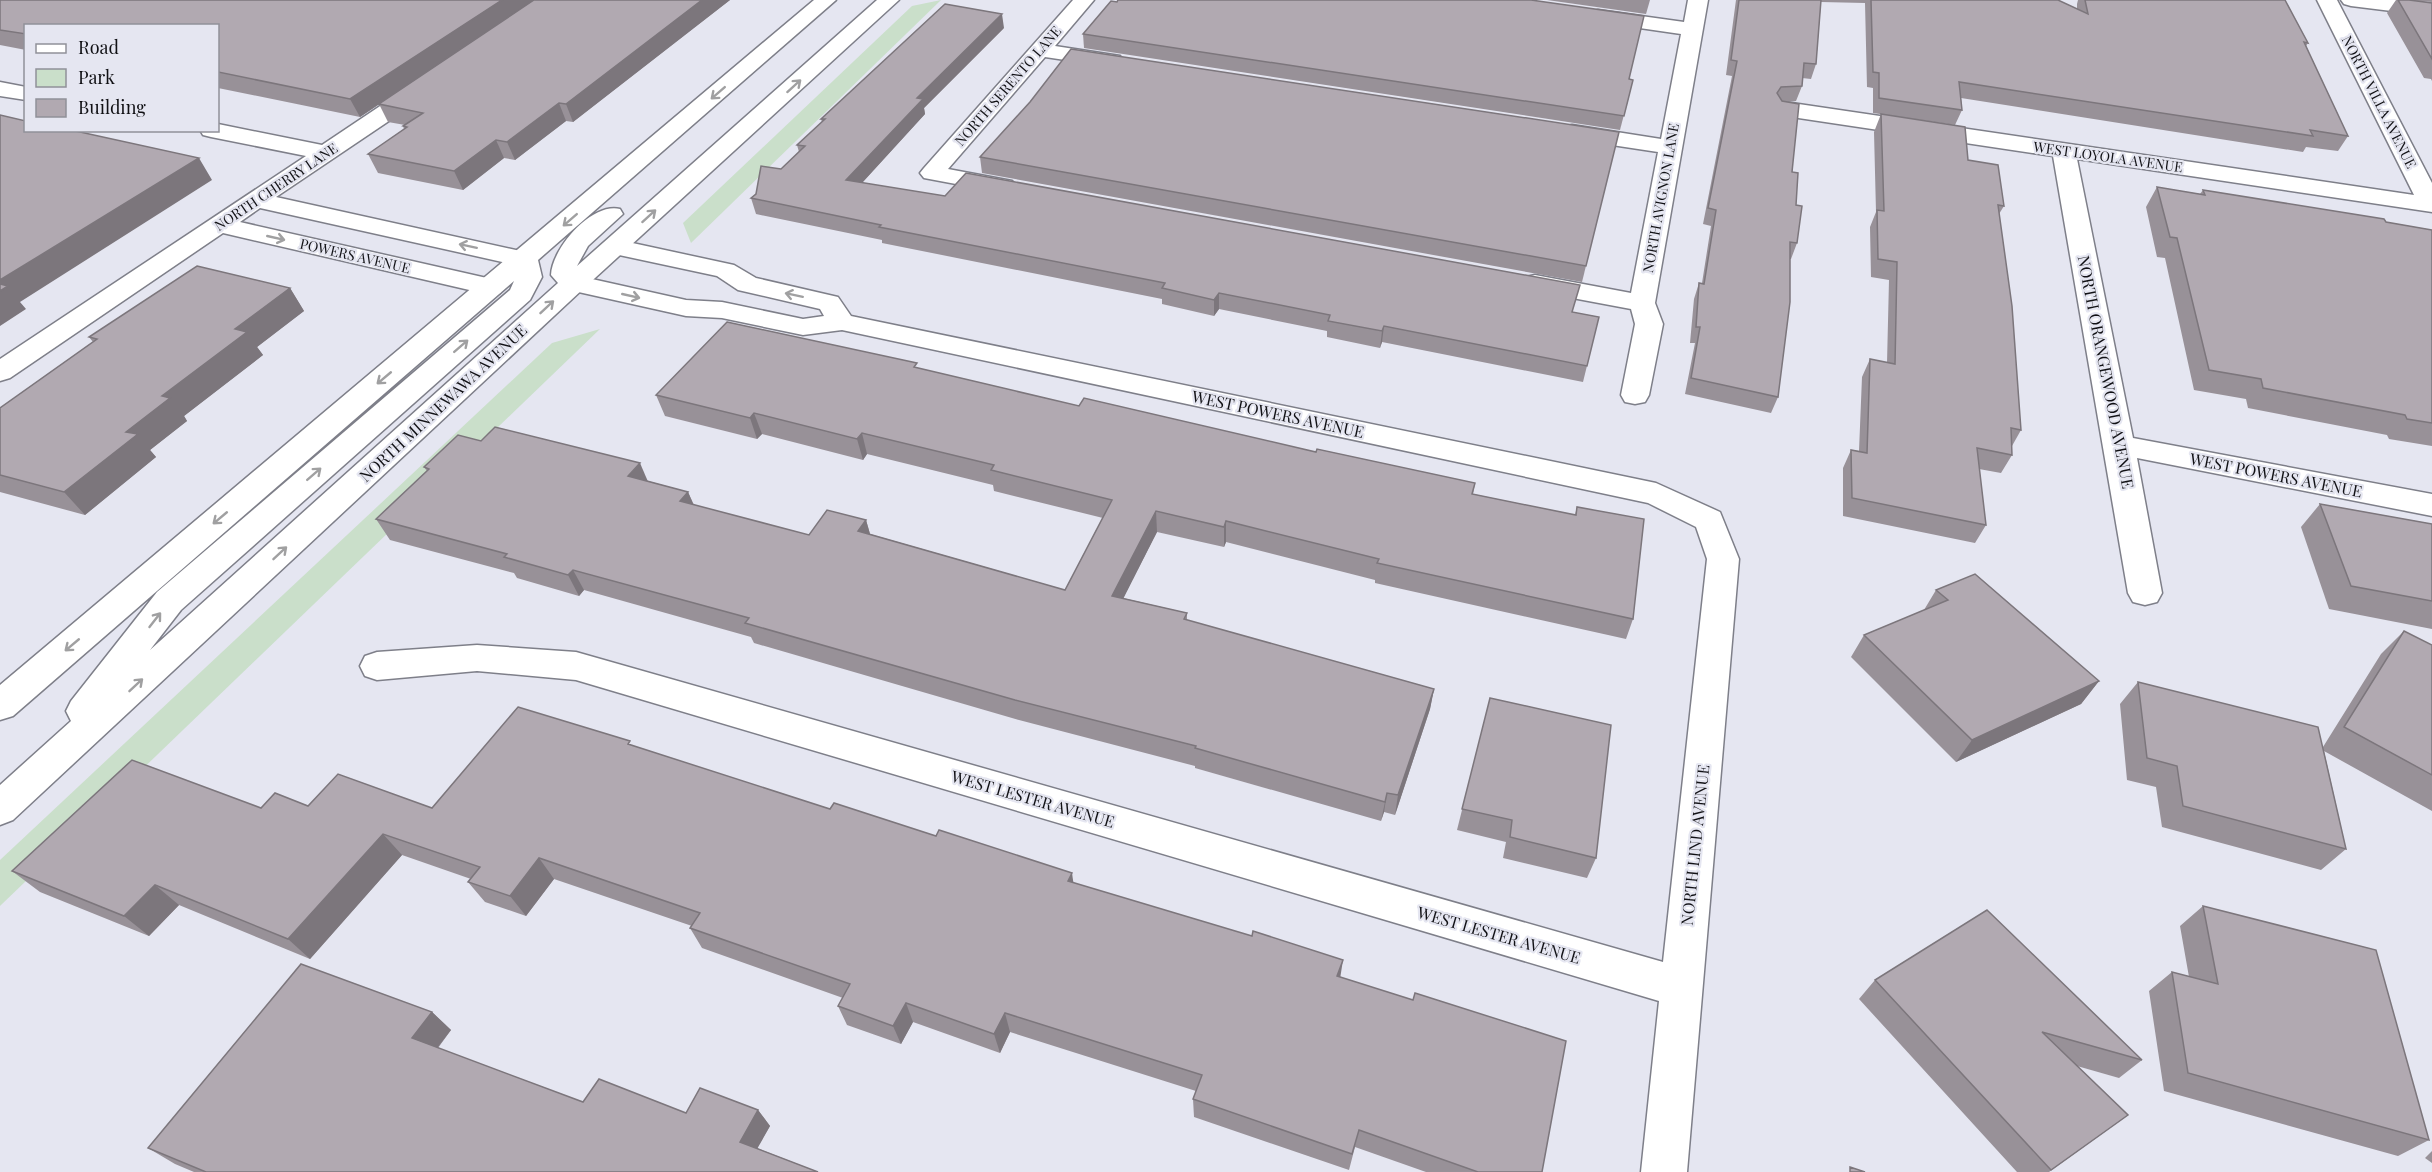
<svg xmlns="http://www.w3.org/2000/svg" width="2432" height="1172" font-family="'Playfair Display',serif">
<style>
.green{fill:#cadfca}
.lines{fill:none;stroke-linecap:round;stroke-linejoin:round}
.street-casing{stroke:#7e7f89;stroke-width:3}
.secondary-casing{stroke:#7e7f89;stroke-width:3}
.street{fill:#fff;fill-rule:evenodd}
.secondary{fill:#fff;fill-rule:evenodd}
.wall{fill:#989198}
.shaded-wall{fill:#7c767c}
.building{fill:#b1a9b1;stroke:#7c767c;stroke-width:1.5}
.oneway{stroke:#a0a0a1}
.labels{text-anchor:middle;stroke-width:4.5;stroke-linejoin:round;paint-order:stroke}
.far-street-label{font-size:14px;fill:#111115;stroke:#e5e6f1}
.street-label{font-size:16px;fill:#111115;stroke:#e5e6f1}
</style>
<rect width="100%" height="100%" fill="#e5e6f1"/>
<g class="green">
<path d="M941 0 691 243 683 223 912 6Z"/>
<path d="M600 329 0 906V860L552 343Z"/>
</g>
<g class="lines">
<g class="street-casing">
<g id="street">
<path d="M1073 0H1094L1055 46 1120 56 1123 61 1120 66 1112 67 1045 57 948 169 1012 181 1016 186 1012 191 1004 193 924 178 920 173 924 168Z"/>
<path d="M1688 0H1708L1655 303 1663 324 1649 395 1645 402 1635 404 1625 402 1621 395 1635 324 1631 309 1535 291 1526 289 1522 283 1526 277 1535 275 1631 293 1658 152 1572 139 1564 137 1561 132 1564 127 1572 125 1661 139 1681 34 1598 22 1591 20 1588 16 1591 12 1598 10 1684 22Z"/>
<path d="M2317 0H2337L2432 183V212L2077 159 2133 438 2432 494V516L2137 458 2162 593 2157 602 2145 605 2133 602 2128 593 2053 156 1785 116 1777 114 1774 109 1777 104 1785 102 2414 195Z"/>
<path d="M2341 0H2400L2432 4V16L2351 6 2344 4Z"/>
<path d="M0 82 26 87V100L0 96Z"/>
<path d="M421 82 429 84 432 89 429 94 276 197 534 254 538 259 534 264 525 267 260 208 240 222 500 281 504 287 500 293 491 295 223 233 10 378 0 381V359L306 156 211 137 203 135 200 130H218V124L322 145 413 84Z"/>
<path d="M614 239 734 265 756 278 838 297 851 316 1656 483 1720 512 1739 559 1687 1172H1641L1659 1001 576 680 477 671 377 680 365 676 360 666 365 656 377 652 477 645 576 652 1663 962 1707 559 1696 527 1648 503 842 330 803 335 722 318 686 316 565 289 561 283 565 277 574 275 686 300 722 302 803 319 824 316 820 309 738 290 717 276 605 252 601 247 605 242Z"/>
</g>
</g>
<g class="secondary-casing">
<path id="secondary" d="M814 0H836L538 260 542 277 530 300 181 610 150 650 558 283 551 275C552 248 592 202 620 209L623 214 588 246 577 266 877 0H899L583 289 13 820 0 825V785L71 721 66 711 71 701 157 592 510 290 514 281 13 716 0 720V685Z"/>
</g>
<use href="#street" class="street"/>
<use href="#secondary" class="secondary"/>
</g>
<g class="wall">
<path d="M0 0H730L573 122 566 121 515 160 504 158 463 190 378 173 368 154 404 129 403 126 405 125 388 122 379 104 486 33 360 117 218 88V26H26V50L0 45Z"/>
<path d="M1547 0H1650L1646 14Z"/>
<path d="M1736 0H2058L2077 9V4L2078 0H2285L2308 43 2306 46 2348 136 2338 151 2306 147 2303 152 1961 98 1962 110 1955 125 1873 113V88L1867 87 1865 3 1821 2 1816 64 1811 79 1802 78V86L1796 101 1785 102 1796 205 1797 243 1791 259H1790L1778 397 1771 413 1685 394 1695 343H1690L1694 299 1699 283H1702L1711 226 1703 224 1732 76 1726 75Z"/>
<path d="M2396 0H2432V2L2419 1 2432 3V81L2431 79 2424 78 2387 13Z"/>
<path d="M1117 2 1629 79 1633 80 1620 130 1084 48 1083 34Z"/>
<path d="M1004 28 924 108 925 114 862 183 1599 317 1583 382 1382 342 1380 348 1327 337V331L1219 309 1214 316 1162 304V299L882 243V240L756 214 751 198 799 152 797 145 822 122 821 119Z"/>
<path d="M1881 114 1968 160 2004 206 1999 214 2021 430 2012 446V455L2001 473 1979 469 1986 525 1975 543 1843 516V468L1851 450 1859 451 1862 377 1870 359 1887 363 1889 280 1871 277 1870 227 1876 212 1874 132Z"/>
<path d="M1619 132 1582 282 982 173 980 157Z"/>
<path d="M2157 187 2200 194 2203 190 2432 230V446L2389 439 2387 435 2248 408 2246 399 2194 390 2165 258 2157 257 2146 207Z"/>
<path d="M290 288 304 311 257 347 263 355 184 416 187 421 150 450 156 457 85 515 0 492V408L93 342 89 337Z"/>
<path d="M918 368 1079 406 1475 483 1473 494 1575 515 1577 507 1633 619 1626 639 1375 583V580L1226 542 1224 547 1157 532 1123 598 1187 613V620L1434 689 1430 709 1395 815 1384 812 1381 821 1195 768V766L1019 720 754 643 751 637 584 590 579 596 517 578 514 573 390 540 376 519 427 471 424 467 648 481 688 492 694 505 809 535 866 520 870 534 1065 590 1103 518 994 491 993 485 867 454 863 460 762 434 757 439 665 416 656 395Z"/>
<path d="M2320 504 2432 524V629L2329 609 2301 527Z"/>
<path d="M1936 590 2099 681 2081 704 1956 762 1851 657 1864 635 1924 610Z"/>
<path d="M2404 631 2432 645V811L2324 751 2346 849 2321 870 2162 827 2156 787 2127 780 2120 704 2138 682 2323 747 2381 654Z"/>
<path d="M1490 698 1596 858 1587 878 1503 858 1506 842 1457 830Z"/>
<path d="M633 746 830 809 1074 883 1340 977 1542 1172H1426L1355 1147 1349 1170 1194 1117 1193 1099 1196 1091 1010 1032 1000 1053 913 1022 901 1044 847 1025 838 1006 843 998 702 948 690 928 692 926 554 879 526 916 485 902 468 882 471 879 402 855 310 959 179 905 149 936 40 892 12 871 261 808 308 806 432 808Z"/>
<path d="M2203 906 2429 1140 2398 1156 2164 1091 2149 991 2172 972 2189 977 2180 926Z"/>
<path d="M1875 980 2142 1060 2119 1078 2077 1066 2128 1115 2049 1172H2017L1859 999Z"/>
<path d="M432 1012 451 1030 438 1048 583 1102 686 1113 758 1110 770 1126 757 1148 818 1172H194L175 1164 148 1148Z"/>
<path d="M2432 1151V1163L2425 1158Z"/>
</g>
<g class="shaded-wall">
<path d="M502 0H535L360 117 350 99Z"/>
<path d="M702 0H730L573 122 566 104Z"/>
<path d="M1002 14 1004 28 924 108 925 114 850 196 846 180 917 98Z"/>
<path d="M559 103 566 121 515 160 507 142Z"/>
<path d="M496 140 504 158 463 190 454 171Z"/>
<path d="M199 158 212 180 20 302 26 309 0 326V280Z"/>
<path d="M290 288 304 311 257 347 263 355 184 416 187 421 150 450 156 457 85 515 64 492 162 396 235 329Z"/>
<path d="M1219 293V309L1214 316V300Z"/>
<path d="M1384 326 1382 342 1380 348 1382 331Z"/>
<path d="M754 413 762 434 757 439 750 418Z"/>
<path d="M862 433 867 454 863 460 857 439Z"/>
<path d="M640 463 649 484 628 476Z"/>
<path d="M688 492 697 513 680 501Z"/>
<path d="M1156 511 1157 532 1114 617 1112 596Z"/>
<path d="M866 520 872 541 858 531Z"/>
<path d="M1226 521V542L1224 547V527Z"/>
<path d="M573 570 584 590 579 596 568 575Z"/>
<path d="M2099 681 2081 704 1956 762 1972 740Z"/>
<path d="M1434 689 1430 709 1395 815 1398 795Z"/>
<path d="M1387 793 1384 812 1381 821 1385 802Z"/>
<path d="M383 834 402 855 310 959 288 939Z"/>
<path d="M539 858 554 879 526 916 510 896Z"/>
<path d="M1072 873 1075 894 1068 881Z"/>
<path d="M155 885 179 905 149 936 124 916Z"/>
<path d="M1343 960 1340 979 1337 976Z"/>
<path d="M906 1003 913 1022 901 1044 893 1026Z"/>
<path d="M432 1012 451 1030 431 1056 412 1038Z"/>
<path d="M1005 1013 1010 1032 1000 1053 994 1034Z"/>
<path d="M758 1110 770 1126 752 1158 740 1142Z"/>
</g>
<g class="building">
<path d="M0 0H502L350 99 218 72V26H26V34L0 30Z"/>
<path d="M534 0H702L566 104 559 103 507 142 496 140 454 171 368 154 407 127 403 126 423 113 379 104Z"/>
<path d="M1118 0H1531L1644 16 1629 79 1633 80 1624 116 1083 34 1111 1 1117 2Z"/>
<path d="M1739 0H1821L1816 64 1804 63 1802 86 1781 87 1777 93 1782 101 1799 104 1792 172 1798 173 1796 205 1802 206 1797 243 1790 242V302L1778 397 1691 378 1700 327H1696L1699 283 1704 284 1716 210 1708 208 1737 61 1731 60Z"/>
<path d="M1871 0H2058L2088 14 2085 0H2285L2308 43 2304 42 2348 136 2310 130 2313 136 1959 82 1962 110 1879 98V73L1873 72Z"/>
<path d="M2398 0H2409L2432 3V59Z"/>
<path d="M945 4 1002 14 917 98 923 99 846 180 945 196 966 173 1580 285 1572 312 1599 317 1587 366 1384 326 1382 331 1328 321 1330 315 1219 293 1214 300 1162 288 1165 283 879 227 881 225 751 198 756 194 761 166 781 169 805 146 797 145 825 119H821Z"/>
<path d="M1071 49 1619 132 1586 266 980 157 1030 102Z"/>
<path d="M1881 114 1965 127 1968 160 1998 165 2004 206 1998 205 2012 306 2021 430 2011 428 2012 455 1977 448 1986 525 1852 498 1851 450 1867 453 1870 359 1895 364 1897 262 1878 259 1877 210 1884 211Z"/>
<path d="M0 115 26 121V130H71L199 158 0 280Z"/>
<path d="M2157 187 2205 195 2203 190 2384 219 2386 222 2432 230V423L2407 419 2405 415 2263 388 2261 379 2209 370 2177 238 2170 237Z"/>
<path d="M197 266 290 288 235 329 247 332 162 396 170 398 126 432 138 434 64 492 0 475V408L97 339 89 337Z"/>
<path d="M0 284 8 286 0 291Z"/>
<path d="M727 322 917 363 914 367 1079 406 1084 398 1316 452 1317 449 1475 483 1472 494 1576 515 1577 507 1644 519 1633 619 1377 563 1379 559 1226 521 1224 527 1156 511 1112 596 1187 613 1184 619 1434 689 1398 795 1387 793 1385 802 1195 748 1196 746 1015 700 745 623 749 618 573 570 568 575 504 557 507 554 376 519 429 469 424 467 458 435 481 441 495 427 640 463 628 476 688 492 680 501 809 535 827 510 866 520 858 531 1065 590 1112 500 991 470 994 465 862 433 857 439 754 413 750 418 656 395Z"/>
<path d="M2320 504 2432 524V601L2351 586Z"/>
<path d="M1975 574 2099 681 1972 740 1864 635 1948 600 1936 590Z"/>
<path d="M2404 631 2432 645V775L2344 727Z"/>
<path d="M2138 682 2318 727 2346 849 2183 806 2177 766 2147 758Z"/>
<path d="M1490 698 1611 725 1596 858 1510 837 1512 820 1462 809Z"/>
<path d="M518 707 630 741 628 744 830 809 834 803 936 836 939 830 1072 873 1068 881 1252 936 1253 931 1343 960 1337 976 1413 1000 1415 993 1566 1041 1542 1172H1478L1359 1130 1352 1154 1193 1099 1202 1075 1005 1013 994 1034 906 1003 893 1026 838 1006 850 984 690 928 700 913 539 858 510 896 468 882 480 867 383 834 288 939 155 885 124 916 12 871 132 760 261 808 275 793 308 806 338 774 432 808Z"/>
<path d="M2203 906 2376 950 2429 1140 2188 1073 2172 972 2218 984Z"/>
<path d="M1987 910 2142 1060 2042 1032 2128 1115 2051 1170 1875 980Z"/>
<path d="M301 964 432 1012 412 1038 583 1102 599 1079 686 1113 700 1088 758 1110 740 1142 818 1172H206L148 1148Z"/>
<path d="M1850 1167 1865 1172H1850Z"/>
</g>
<defs><path id="oneway-shaft" d="M-6 0H5M1.5-3L5.5 0L1.5 3" fill="none" stroke-width="1.6" stroke-linecap="round" stroke-linejoin="round" transform="scale(1.5)"/></defs>
<g class="oneway">
<use href="#oneway-shaft" transform="translate(794 86) rotate(-42)"/>
<use href="#oneway-shaft" transform="translate(718 93) rotate(139)"/>
<use href="#oneway-shaft" transform="translate(649 216) rotate(-42)"/>
<use href="#oneway-shaft" transform="translate(570 220) rotate(139)"/>
<use href="#oneway-shaft" transform="translate(276 238) rotate(13)"/>
<use href="#oneway-shaft" transform="translate(468 246) rotate(-168)"/>
<use href="#oneway-shaft" transform="translate(794 295) rotate(-168)"/>
<use href="#oneway-shaft" transform="translate(631 296) rotate(13)"/>
<use href="#oneway-shaft" transform="translate(547 307) rotate(-43)"/>
<use href="#oneway-shaft" transform="translate(461 346) rotate(-41)"/>
<use href="#oneway-shaft" transform="translate(384 378) rotate(140)"/>
<use href="#oneway-shaft" transform="translate(314 474) rotate(-41)"/>
<use href="#oneway-shaft" transform="translate(220 518) rotate(140)"/>
<use href="#oneway-shaft" transform="translate(280 553) rotate(-43)"/>
<use href="#oneway-shaft" transform="translate(155 620) rotate(-52)"/>
<use href="#oneway-shaft" transform="translate(72 645) rotate(140)"/>
<use href="#oneway-shaft" transform="translate(136 685) rotate(-43)"/>
</g>
<g class="labels">
<g class="far-street-label">
<text transform="translate(1008 86) rotate(-49)" y="5">NORTH SERENTO LANE</text>
<text transform="translate(2379 102) rotate(63)" y="5">NORTH VILLA AVENUE</text>
<text transform="translate(2108 157) rotate(8)" y="5">WEST LOYOLA AVENUE</text>
<text transform="translate(276 187) rotate(-34)" y="5">NORTH CHERRY LANE</text>
<text transform="translate(1661 198) rotate(-80)" y="5">NORTH AVIGNON LANE</text>
<text transform="translate(355 256) rotate(13)" y="5">POWERS AVENUE</text>
</g>
<g class="street-label">
<text transform="translate(2106 372) rotate(79)" y="6">NORTH ORANGEWOOD AVENUE</text>
<text transform="translate(443 403) rotate(-43)" y="6">NORTH MINNEWAWA AVENUE</text>
<text transform="translate(1278 414) rotate(12)" y="6">WEST POWERS AVENUE</text>
<text transform="translate(2276 475) rotate(11)" y="6">WEST POWERS AVENUE</text>
<text transform="translate(1033 799) rotate(16)" y="6">WEST LESTER AVENUE</text>
<text transform="translate(1695 845) rotate(-84)" y="6">NORTH LIND AVENUE</text>
<text transform="translate(1499 935) rotate(16)" y="6">WEST LESTER AVENUE</text>
</g>
</g>
<rect x="24" y="24" width="195" height="108" fill="#e5e6f1" stroke="#909199" stroke-width="1.5"/>
<rect x="36" y="44" width="30" height="9" fill="#ffffff" stroke="#909199" stroke-width="1.5"/>
<text x="78" y="54" font-size="18" fill="#111115">Road</text>
<rect x="36" y="69" width="30" height="18" fill="#cadfca" stroke="#909199" stroke-width="1.5"/>
<text x="78" y="84" font-size="18" fill="#111115">Park</text>
<rect x="36" y="99" width="30" height="18" fill="#b1a9b1" stroke="#909199" stroke-width="1.5"/>
<text x="78" y="114" font-size="18" fill="#111115">Building</text>
</svg>
